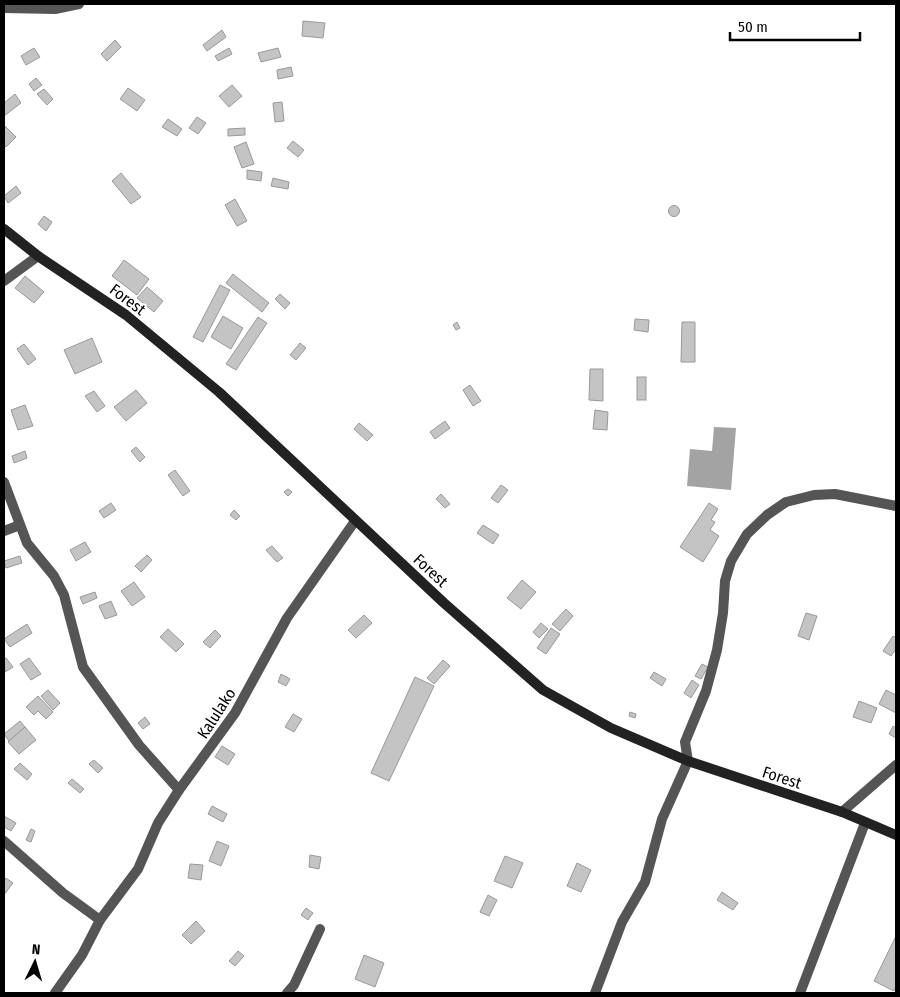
<svg xmlns="http://www.w3.org/2000/svg" width="900" height="997" font-family="'Fira Sans Condensed',sans-serif">
<style>
.water{fill:#a3a3a3}
.building{fill:#c4c4c4;stroke:#999}
.lines{fill:none;stroke-linecap:round;stroke-linejoin:round}
.street{stroke:#555;stroke-width:10}
.secondary{stroke:#222;stroke-width:10}
.labels{text-anchor:middle;stroke-width:4;stroke-linejoin:round;paint-order:stroke}
.street-label{font-size:16px;fill:#000;stroke:#fff}
</style>
<rect width="100%" height="100%" fill="#fff"/>
<path class="water" d="M714 427 736 428 731 490 687 486 690 449 712 451Z"/>
<g class="building">
<path d="M303 21 325 23 323 38 302 36Z"/>
<path d="M222 30 226 37 207 51 203 45Z"/>
<path d="M115 40 121 47 107 61 101 54Z"/>
<path d="M34 48 40 57 26 65 21 56Z"/>
<path d="M229 48 232 54 218 61 215 56Z"/>
<path d="M278 48 281 57 261 62 258 53Z"/>
<path d="M291 67 293 76 278 79 277 70Z"/>
<path d="M36 78 42 85 34 91 29 84Z"/>
<path d="M232 85 242 96 229 107 219 96Z"/>
<path d="M128 88 145 100 137 111 120 99Z"/>
<path d="M44 89 53 99 47 105 37 94Z"/>
<path d="M15 94 21 103 4 116V103Z"/>
<path d="M282 102 284 121 275 122 273 103Z"/>
<path d="M197 117 206 123 198 134 189 128Z"/>
<path d="M168 119 182 129 177 136 162 127Z"/>
<path d="M4 125 16 137 6 147 4 145Z"/>
<path d="M245 128V135L228 136V129Z"/>
<path d="M293 141 304 150 298 157 287 148Z"/>
<path d="M246 142 254 164 242 168 234 147Z"/>
<path d="M247 170 262 172 261 181 247 179Z"/>
<path d="M121 173 141 197 131 204 112 181Z"/>
<path d="M273 178 289 182 288 189 271 186Z"/>
<path d="M16 186 21 193 8 203 4 196Z"/>
<path d="M235 199 247 221 237 226 225 205Z"/>
<circle cx="674" cy="211" r="5.5"/>
<path d="M44 216 52 222 46 231 38 224Z"/>
<path d="M124 260 149 279 137 295 112 276Z"/>
<path d="M233 274 269 303 262 312 226 283Z"/>
<path d="M25 276 44 292 34 303 15 288Z"/>
<path d="M220 285 230 290 203 342 193 337Z"/>
<path d="M147 287 163 301 154 312 137 298Z"/>
<path d="M280 294 290 303 285 309 275 299Z"/>
<path d="M223 316 243 328 231 349 211 337Z"/>
<path d="M258 317 267 323 236 370 226 364Z"/>
<path d="M635 319 649 320 648 332 634 330Z"/>
<path d="M457 322 460 328 456 330 453 325Z"/>
<path d="M682 322H695V362H681Z"/>
<path d="M92 338 102 362 75 374 64 350Z"/>
<path d="M300 343 306 348 296 360 290 355Z"/>
<path d="M24 344 36 359 28 365 17 349Z"/>
<path d="M590 369H603V401L589 400Z"/>
<rect x="637" y="377" width="9" height="23"/>
<path d="M470 385 481 401 473 406 463 390Z"/>
<path d="M136 390 147 403 126 421 114 407Z"/>
<path d="M94 391 105 406 97 412 85 396Z"/>
<path d="M25 405 33 426 18 430 11 410Z"/>
<path d="M595 410 608 412 607 430 593 429Z"/>
<path d="M445 421 450 428 435 439 430 432Z"/>
<path d="M359 423 373 435 367 441 354 429Z"/>
<path d="M136 447 145 457 140 462 131 451Z"/>
<path d="M25 451 27 458 14 463 12 456Z"/>
<path d="M175 470 190 491 183 496 168 475Z"/>
<path d="M501 485 508 490 498 503 491 498Z"/>
<path d="M288 489 292 492 288 496 284 492Z"/>
<path d="M441 494 450 504 445 508 436 499Z"/>
<path d="M111 503 116 510 104 518 99 511Z"/>
<path d="M709 503 718 509 711 520 715 522 710 530 719 536 703 562 680 547Z"/>
<path d="M234 510 240 516 236 520 230 515Z"/>
<path d="M483 525 499 535 493 544 477 533Z"/>
<path d="M85 542 91 552 76 561 70 550Z"/>
<path d="M272 546 283 558 277 562 266 550Z"/>
<path d="M147 555 152 560 141 572 135 566Z"/>
<path d="M20 556 22 563 6 568 4 561Z"/>
<path d="M522 580 536 592 521 609 507 598Z"/>
<path d="M134 582 145 597 132 606 121 591Z"/>
<path d="M95 592 97 598 83 604 80 597Z"/>
<path d="M111 601 117 615 105 619 99 606Z"/>
<path d="M566 609 573 616 560 631 552 624Z"/>
<path d="M806 613 817 616 809 640 798 636Z"/>
<path d="M364 615 372 623 356 638 348 630Z"/>
<path d="M541 623 548 629 539 638 533 632Z"/>
<path d="M27 624 32 633 10 647 4 639Z"/>
<path d="M551 628 560 634 546 654 537 648Z"/>
<path d="M168 629 184 644 176 652 160 637Z"/>
<path d="M215 630 221 636 210 648 203 642Z"/>
<path d="M893 636 896 638V649L891 656 883 651Z"/>
<path d="M6 658 13 667 5 672 4 659Z"/>
<path d="M29 658 41 674 31 680 20 664Z"/>
<path d="M443 660 450 666 434 684 427 678Z"/>
<path d="M702 664 708 667 701 679 695 676Z"/>
<path d="M654 672 666 679 662 686 650 678Z"/>
<path d="M281 674 290 679 286 686 278 682Z"/>
<path d="M415 677 434 686 389 781 371 773Z"/>
<path d="M692 680 699 685 691 698 684 693Z"/>
<path d="M48 690 60 703 53 710 41 696Z"/>
<path d="M886 690 896 695V713L879 704Z"/>
<path d="M38 696 53 712 46 719 38 711 34 715 26 707Z"/>
<path d="M859 701 877 708 871 723 853 717Z"/>
<path d="M630 712 636 714 635 718 629 716Z"/>
<path d="M293 714 302 719 294 732 285 727Z"/>
<path d="M145 717 150 724 143 729 138 723Z"/>
<path d="M20 721 25 727 9 741 4 734Z"/>
<path d="M893 726 896 728V738L889 734Z"/>
<path d="M25 727 36 740 19 754 8 742Z"/>
<path d="M222 746 235 754 228 765 215 757Z"/>
<path d="M94 760 103 768 98 773 89 764Z"/>
<path d="M20 763 32 774 27 780 14 769Z"/>
<path d="M72 779 84 789 80 793 68 783Z"/>
<path d="M212 806 227 814 223 822 208 814Z"/>
<path d="M4 816 16 823 11 831 4 827Z"/>
<path d="M31 829 35 831 31 842 26 840Z"/>
<path d="M217 841 229 846 221 866 209 861Z"/>
<path d="M310 855 321 857 319 869 309 867Z"/>
<path d="M505 856 523 863 512 888 494 881Z"/>
<path d="M577 863 591 870 581 892 567 886Z"/>
<path d="M190 864 203 865 201 880 188 878Z"/>
<path d="M6 878 13 883 4 895V881Z"/>
<path d="M722 892 738 903 733 910 717 900Z"/>
<path d="M488 895 497 900 489 916 480 912Z"/>
<path d="M306 908 313 913 308 920 301 915Z"/>
<path d="M196 921 205 931 191 944 182 935Z"/>
<path d="M896 936V986L894 991 874 981Z"/>
<path d="M238 951 244 956 235 966 229 961Z"/>
<path d="M364 955 384 963 375 987 355 979Z"/>
</g>
<g class="lines">
<g class="street">
<path d="M4 8 55 9 79 4"/>
<path d="M4 281 38 256"/>
<path d="M4 482 27 543 54 576 64 595 83 667 139 745 179 790"/>
<path d="M4 531 20 525"/>
<path d="M842 812 896 765"/>
<path d="M4 841 63 893 100 920"/>
<path d="M55 993 82 955 100 920 138 869 158 823 179 790 235 713 287 618 355 521"/>
<path d="M287 993 294 985 320 929"/>
<path d="M595 993 622 922 645 882 662 819 688 761 685 742 706 691 717 650 723 613 725 581 731 561 747 534 767 515 786 502 814 495 835 494 896 506"/>
<path d="M800 993 865 823"/>
</g>
<path class="secondary" d="M4 229 38 256 126 315 219 392 444 603 543 690 611 728 688 761 842 812 896 835"/>
</g>
<g class="labels">
<g class="street-label">
<text transform="translate(128 299) rotate(37)" y="6">Forest</text>
<text transform="translate(431 570) rotate(43)" y="6">Forest</text>
<text transform="translate(216 713) rotate(-57)" y="6">Kalulako</text>
<text transform="translate(782 777) rotate(18)" y="6">Forest</text>
</g>
</g>
<rect width="900" height="997" fill="none" stroke="#000000" stroke-width="10"/>
<g transform="translate(35 962) rotate(5)" stroke="#ffffff" stroke-width="4" paint-order="stroke">
<path d="M0-4L9 19L0 12L-9 19Z" fill="#000000"/>
<text y="-8" font-size="14" font-weight="bold" text-anchor="middle" fill="#000000">N</text>
</g>
<path d="M730 32v8h130v-8" fill="none" stroke="#000000" stroke-width="2.5"/>
<text x="738" y="32" font-size="15" fill="#000000" stroke="#ffffff" stroke-width="4" paint-order="stroke">50 m</text>
</svg>
